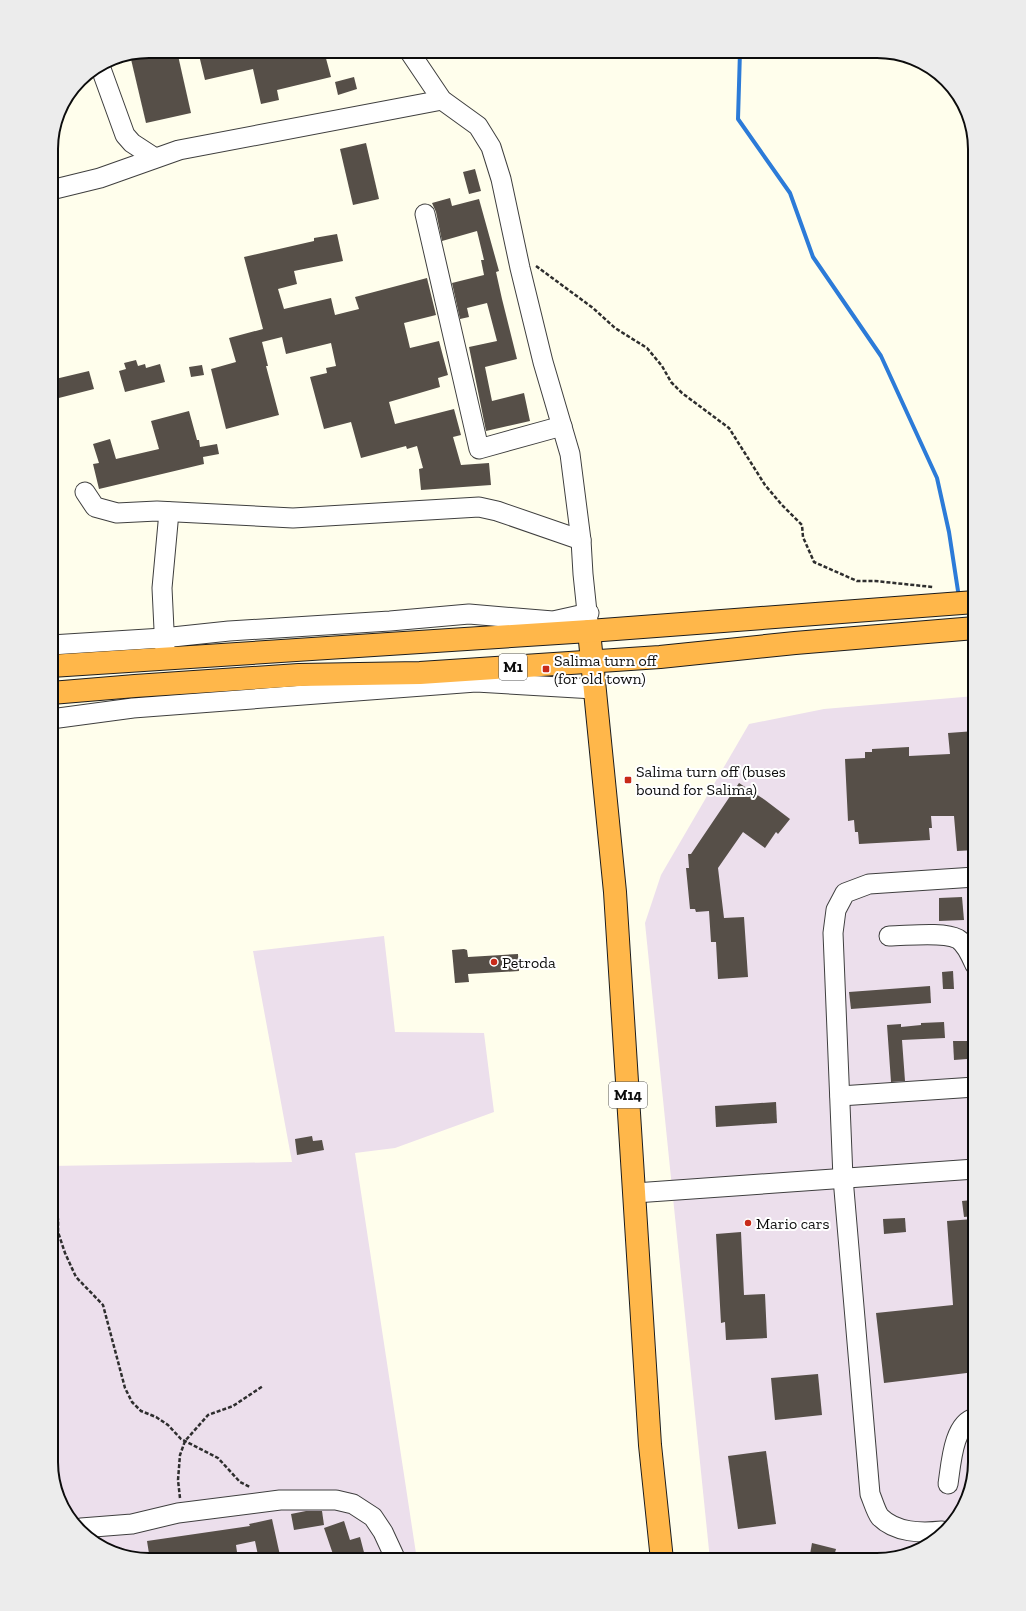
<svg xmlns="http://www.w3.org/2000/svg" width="1026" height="1611" font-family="'Zilla Slab',serif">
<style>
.industrial{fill:#ecdfec}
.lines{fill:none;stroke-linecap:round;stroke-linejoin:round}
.stream{stroke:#2c7bd8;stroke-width:4}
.building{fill:#564f48}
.minor-casing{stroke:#3f3f3f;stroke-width:21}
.highway-casing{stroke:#1d1d1d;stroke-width:24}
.path{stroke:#2e2e2e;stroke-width:2.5;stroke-dasharray:4 2;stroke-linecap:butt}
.minor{stroke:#fff;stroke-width:19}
.highway{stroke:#ffb74a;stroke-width:22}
.poi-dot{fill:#c82a19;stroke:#fff;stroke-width:1.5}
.labels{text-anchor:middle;stroke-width:4;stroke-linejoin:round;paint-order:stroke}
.shield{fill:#fff;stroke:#555;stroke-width:1}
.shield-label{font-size:15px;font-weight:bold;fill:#0c0c0c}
.poi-label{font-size:16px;fill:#0c0c0c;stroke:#fff;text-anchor:start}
.rim{fill:none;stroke:#0c0c0c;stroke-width:2}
</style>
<rect width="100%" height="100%" fill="#fffeec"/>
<g class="industrial">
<path d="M975 696V1462L959 1516 921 1550 877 1560H710L645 923 661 875 749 724 824 709Z"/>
<path d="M384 936 395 1032 484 1033 494 1112 395 1148 355 1153 417 1560H143L95 1544 61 1506 51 1462V1166L292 1162 253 951Z"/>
</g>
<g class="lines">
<path class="stream" d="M740 51 738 119 790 193 813 257 881 356 937 478 949 532 958 591"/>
</g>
<g class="building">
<path d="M149 51H177L191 113 146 123 130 55Z"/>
<path d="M198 51H324L331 77 277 90 279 100 261 104 253 69 205 80Z"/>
<path d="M354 77 357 89 338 95 335 82Z"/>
<path d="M366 143 379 199 353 205 340 149Z"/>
<path d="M475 169 481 191 469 194 463 172Z"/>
<path d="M450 198 452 206 479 199 499 271 496 272 502 299 517 359 485 367 492 401 524 393 530 421 486 431 469 347 497 341 487 303 467 308 469 317 460 319 452 283 484 275 481 260H484L477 231 442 241 436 212 432 203Z"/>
<path d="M337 234 343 261 294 271 297 284 278 289 284 309 331 298 335 315 359 309 355 297 427 278 436 315 404 323 410 348 439 341 448 375 438 378 440 387 389 402 395 424 454 409 461 435 453 437 461 465 489 463 491 485 421 490 419 469 423 468 417 446 407 449 406 446 361 458 351 422 324 429 310 377 327 373 326 368 336 366 331 343 286 354 282 337 262 342 268 366H266L279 415 226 429 211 369 236 362 229 338 263 329 244 257 314 241V238Z"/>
<path d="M136 360 138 366 145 364 146 368 160 364 165 382 125 392 119 371 126 369 124 363Z"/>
<path d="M202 365 204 375 191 377 189 367Z"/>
<path d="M89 371 94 389 51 400V380Z"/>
<path d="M189 411 197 440H199L200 447 217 444 219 454 203 457 204 464 99 489 93 464 99 463 93 444 110 439 116 459 159 449 151 421Z"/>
<path d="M975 731V850L957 851 954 816H931L932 828H929L930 840 859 844 858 832H855L854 820 848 821 845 759 865 758V752H872V749L909 747V756L950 754 948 733Z"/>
<path d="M739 783 765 800 790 819 778 834 776 832 765 848 743 832 718 868 724 918 744 917 748 977 718 979 716 942H711L709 911 696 912 695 909H690L686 868H689L688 854H691Z"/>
<path d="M962 897 964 920 939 921V898Z"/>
<path d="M464 949 467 950 468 957 518 954 519 971 468 974 469 982 455 983 452 950Z"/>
<path d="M953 971 954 989H943L942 972Z"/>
<path d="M930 986 931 1003 851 1009 849 992Z"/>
<path d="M944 1022 945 1038 902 1040 905 1081 891 1082 887 1025 901 1024V1027L921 1025V1023Z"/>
<path d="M953 1041H967V1059L954 1060Z"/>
<path d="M776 1102 777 1123 716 1127 715 1106Z"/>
<path d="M312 1136 313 1141 322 1140 324 1150 297 1155 295 1139Z"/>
<path d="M972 1200 974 1216 964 1217 962 1201Z"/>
<path d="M905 1218 906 1232 884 1234 883 1219Z"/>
<path d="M973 1219 975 1244V1288L969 1289 975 1339V1372L884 1383 876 1313 953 1305 947 1221Z"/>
<path d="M741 1232 744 1295 765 1294 767 1338 726 1340 725 1322 721 1323 716 1234Z"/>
<path d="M818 1374 822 1415 775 1420 771 1378Z"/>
<path d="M766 1451 776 1524 738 1529 728 1456Z"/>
<path d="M306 1511H322L324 1525 294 1530 291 1514Z"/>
<path d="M272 1519 281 1560H259L255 1541 236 1545 238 1559 150 1560 147 1541 250 1526 249 1524Z"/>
<path d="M344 1521 350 1540 360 1537 366 1560H335L324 1528Z"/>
<path d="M812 1543 836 1549 833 1560H809Z"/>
</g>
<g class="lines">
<g class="minor-casing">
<g id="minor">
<path d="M409 51 442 100 478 126 491 147 501 179 520 268 543 362 570 454 581 540 583 574 589 631"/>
<path d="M100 66 125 135 132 143 155 158"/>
<path d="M51 190 100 178 179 150 442 100"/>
<path d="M425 214 479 449 562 426"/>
<path d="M85 492 95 507 117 513 157 511 293 518 479 507 497 511 581 540"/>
<path d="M51 645 163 638 229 631 390 621 469 614 553 621 589 613"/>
<path d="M165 650 162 588 169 512"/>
<path d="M51 719 133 708 476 682 594 689"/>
<path d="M889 936C907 936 943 931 958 939 966 944 971 956 975 965"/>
<path d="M840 1096 975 1087"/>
<path d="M635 1193 975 1169"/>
<path d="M948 1484C951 1465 953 1423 975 1418"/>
<path d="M81 1528 132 1524 178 1513 280 1500H336L353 1504 373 1517 383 1532 396 1560"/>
<path d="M942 1531C921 1533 896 1533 880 1517 876 1512 873 1501 870 1494L843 1178 833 933 836 910 845 893 869 884 975 877"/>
</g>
</g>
<g class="highway-casing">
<g id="highway">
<path d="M589 631 615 892 650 1445 662 1560"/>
<path d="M51 666 589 631 975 602"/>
<path d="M51 693 135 686 299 675 420 673 660 657 795 643 975 628"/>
</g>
</g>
<g class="path">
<path d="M536 266 593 308 615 328 647 348 662 366 671 382 682 393 729 428 765 485 782 505 802 525 803 537 814 562 857 581H875L933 587"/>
<path d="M51 1213 58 1219V1232L65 1253 76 1277 103 1305 125 1388 132 1402 141 1411 156 1417 168 1425 181 1439 218 1458 240 1482 250 1487"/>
<path d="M180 1498 178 1480 180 1455 185 1441 208 1415 233 1406 263 1386"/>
</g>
<use href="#minor" class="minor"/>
<use href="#highway" class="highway"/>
</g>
<g class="poi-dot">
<rect x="542" y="665" width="8" height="8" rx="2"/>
<rect x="624" y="776" width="8" height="8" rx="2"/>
<circle cx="494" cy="962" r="4"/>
<circle cx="748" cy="1223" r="4"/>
</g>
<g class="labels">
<g class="shield">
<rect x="499" y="654" width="28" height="26" rx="3"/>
<rect x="609" y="1082" width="38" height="26" rx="3"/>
</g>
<g class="shield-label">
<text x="513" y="672">M1</text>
<text x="628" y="1100">M14</text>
</g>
<g class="poi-label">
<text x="554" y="666">Salima turn off<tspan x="554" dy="18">(for old town)</tspan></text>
<text x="636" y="777">Salima turn off (buses<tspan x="636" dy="18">bound for Salima)</tspan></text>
<text x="502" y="968">Petroda</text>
<text x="756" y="1229">Mario cars</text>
</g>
</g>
<path d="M0 0H1026V1611H0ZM149 58H877A91 91 0 0 1 968 149V1462A91 91 0 0 1 877 1553H149A91 91 0 0 1 58 1462V149A91 91 0 0 1 149 58Z" fill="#ececec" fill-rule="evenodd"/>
<path class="rim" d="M149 58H877A91 91 0 0 1 968 149V1462A91 91 0 0 1 877 1553H149A91 91 0 0 1 58 1462V149A91 91 0 0 1 149 58Z"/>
</svg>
